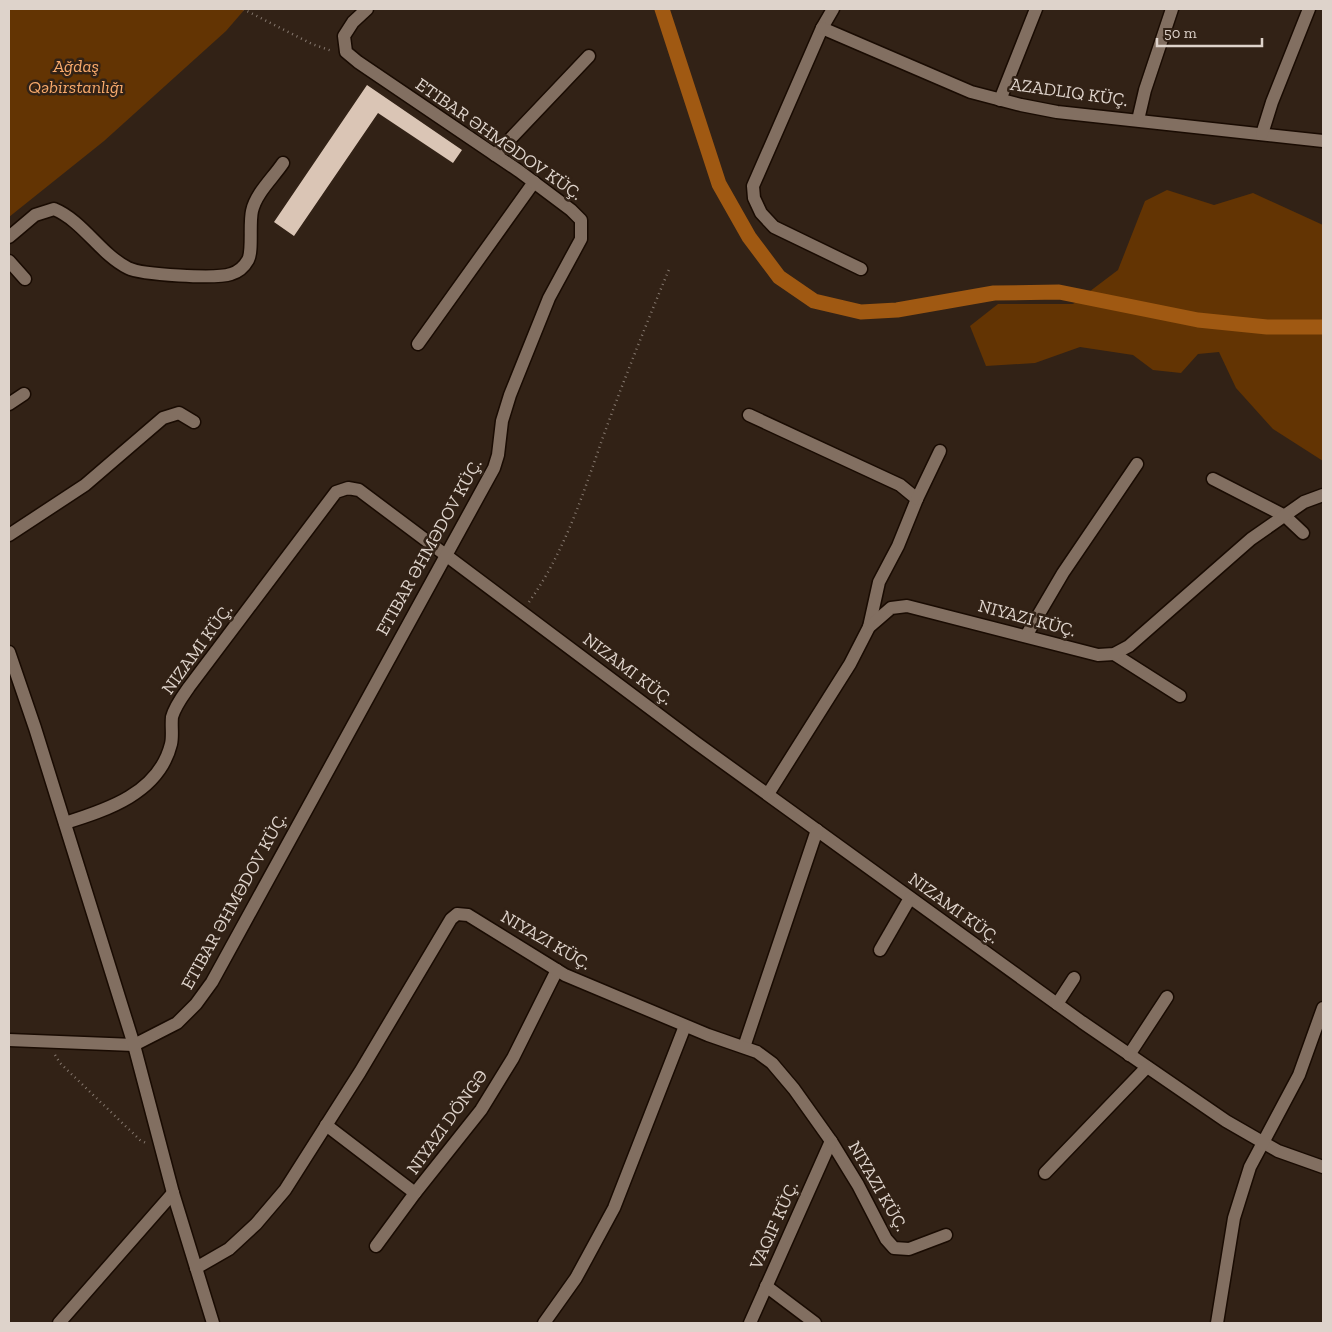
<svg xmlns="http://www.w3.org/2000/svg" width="1332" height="1332" font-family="'Zilla Slab',serif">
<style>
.green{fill:#633403}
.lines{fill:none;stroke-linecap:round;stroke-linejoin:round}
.canal{stroke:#a05912;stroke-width:15}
.building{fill:#dac5b5}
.minor-casing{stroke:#190b02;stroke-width:15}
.tertiary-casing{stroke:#190b02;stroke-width:15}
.path{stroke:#86796f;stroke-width:2.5;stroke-dasharray:1 4;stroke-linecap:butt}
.minor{stroke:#826f61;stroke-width:12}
.tertiary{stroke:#826f61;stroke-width:12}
.labels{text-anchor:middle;stroke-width:5;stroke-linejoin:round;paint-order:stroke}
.park-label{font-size:18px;font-style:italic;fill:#f8aa6c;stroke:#322216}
.street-label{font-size:18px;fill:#ded3cb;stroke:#322216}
</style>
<rect width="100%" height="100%" fill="#322216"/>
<g class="green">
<path d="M9 9H245L226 31 104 141 9 217Z"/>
<path d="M1167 190 1214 205 1253 193 1323 225V461L1273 429 1236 388 1219 352 1198 354 1181 373 1153 370 1133 355 1080 347 1035 363 986 366 970 326 998 304H1073L1118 270 1145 201Z"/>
</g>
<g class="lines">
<path class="canal" d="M662 9 719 184 749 237 779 277 814 301 861 312 897 310 994 293 1059 292 1198 320 1267 327H1323"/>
</g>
<path class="building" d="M367 85 462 150 453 163 378 113 294 236 274 222Z"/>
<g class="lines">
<g class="minor-casing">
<g id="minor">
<path d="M833 9 822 28 753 186 754 198 761 213 774 227 861 269"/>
<path d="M822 28 971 92 1021 105 1057 112 1323 141"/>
<path d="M1000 100 1036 9"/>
<path d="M1138 120 1145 90 1172 9"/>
<path d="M1262 134 1272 102 1309 9"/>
<path d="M495 155 589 56"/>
<path d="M9 237 35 215 54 209C83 221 100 254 128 268 142 275 216 279 231 274 238 272 244 267 248 260 253 251 249 224 252 211 256 193 273 178 283 163"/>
<path d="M9 261 25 279"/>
<path d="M418 344 534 182"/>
<path d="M9 404 24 394"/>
<path d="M749 415 900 485 917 499 898 546 879 582 869 627"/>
<path d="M1213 479 1285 516 1303 533"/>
<path d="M917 499 940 451"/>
<path d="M9 535 85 485 163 418 179 413 194 422"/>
<path d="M1026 636 1063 573 1137 464"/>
<path d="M1114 654 1180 696"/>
<path d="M768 794 850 664 869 627 891 608 907 606 1098 655 1114 654 1129 646 1251 539 1304 502 1323 495"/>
<path d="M65 823C107 810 159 793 171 744 173 736 171 726 172 717 175 706 182 697 189 687L336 492 348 488 359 490 695 742 1082 1022 1226 1121 1278 1151 1323 1167"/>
<path d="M880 950 910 898"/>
<path d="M1057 1004 1074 978"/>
<path d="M9 1040 134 1045 177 1023 196 1004 212 982 494 468 498 455 502 421 510 395 549 298 581 239V220L571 210 519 171 358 62 346 52 344 36 353 22 367 9"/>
<path d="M744 1047 817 830"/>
<path d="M1129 1055 1167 997"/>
<path d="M326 1125 415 1193 481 1110 513 1058 557 970"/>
<path d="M1045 1173 1147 1067"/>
<path d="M376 1246 415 1193"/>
<path d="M196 1268 229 1249 256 1224 285 1190 360 1072 451 919 457 914 468 915 565 975 708 1035 757 1052 772 1063 794 1089 831 1141 858 1185 886 1239 894 1248 909 1249 946 1235"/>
<path d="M766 1286 815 1323"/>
<path d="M59 1323 173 1193"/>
<path d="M544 1323 576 1278 614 1208 685 1026"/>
<path d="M750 1323 831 1141"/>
<path d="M1217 1323 1234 1218 1250 1167 1299 1075 1323 1008"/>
</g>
</g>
<g class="tertiary-casing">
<path id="tertiary" d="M9 652 35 728 134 1045 173 1193 213 1323"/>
</g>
<g class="path">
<path d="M243 9 312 44 332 51"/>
<path d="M529 602C567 549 585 487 607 426 627 372 648 320 670 267"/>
<path d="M55 1055 60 1063 140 1140 148 1144"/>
</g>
<use href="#minor" class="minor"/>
<use href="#tertiary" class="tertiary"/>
</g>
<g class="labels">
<g class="park-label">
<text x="76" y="72">Ağdaş<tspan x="76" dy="21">Qəbirstanlığı</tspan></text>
</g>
<g class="street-label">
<text transform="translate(1069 92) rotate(8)" y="6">AZADLIQ KÜÇ.</text>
<text transform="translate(499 139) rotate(35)" y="6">ETIBAR ƏHMƏDOV KÜÇ.</text>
<text transform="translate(429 547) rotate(-61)" y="6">ETIBAR ƏHMƏDOV KÜÇ.</text>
<text transform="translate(1027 618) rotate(15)" y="6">NIYAZI KÜÇ.</text>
<text transform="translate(197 649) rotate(-54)" y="6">NIZAMI KÜÇ.</text>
<text transform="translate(628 669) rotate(37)" y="6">NIZAMI KÜÇ.</text>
<text transform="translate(234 901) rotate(-61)" y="6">ETIBAR ƏHMƏDOV KÜÇ.</text>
<text transform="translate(954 908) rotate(36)" y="6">NIZAMI KÜÇ.</text>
<text transform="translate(546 940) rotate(30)" y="6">NIYAZI KÜÇ.</text>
<text transform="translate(447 1122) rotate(-54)" y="6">NIYAZI DÖNGƏ</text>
<text transform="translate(878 1186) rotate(60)" y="6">NIYAZI KÜÇ.</text>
<text transform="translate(774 1225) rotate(-66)" y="6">VAQIF KÜÇ.</text>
</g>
</g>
<rect width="1332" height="1332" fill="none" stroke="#ded3cb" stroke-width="20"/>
<path d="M1157 38v8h105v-8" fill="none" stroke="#ded3cb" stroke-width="2.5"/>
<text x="1164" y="38" font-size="15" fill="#ded3cb" stroke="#322216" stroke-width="4" paint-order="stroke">50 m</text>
</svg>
